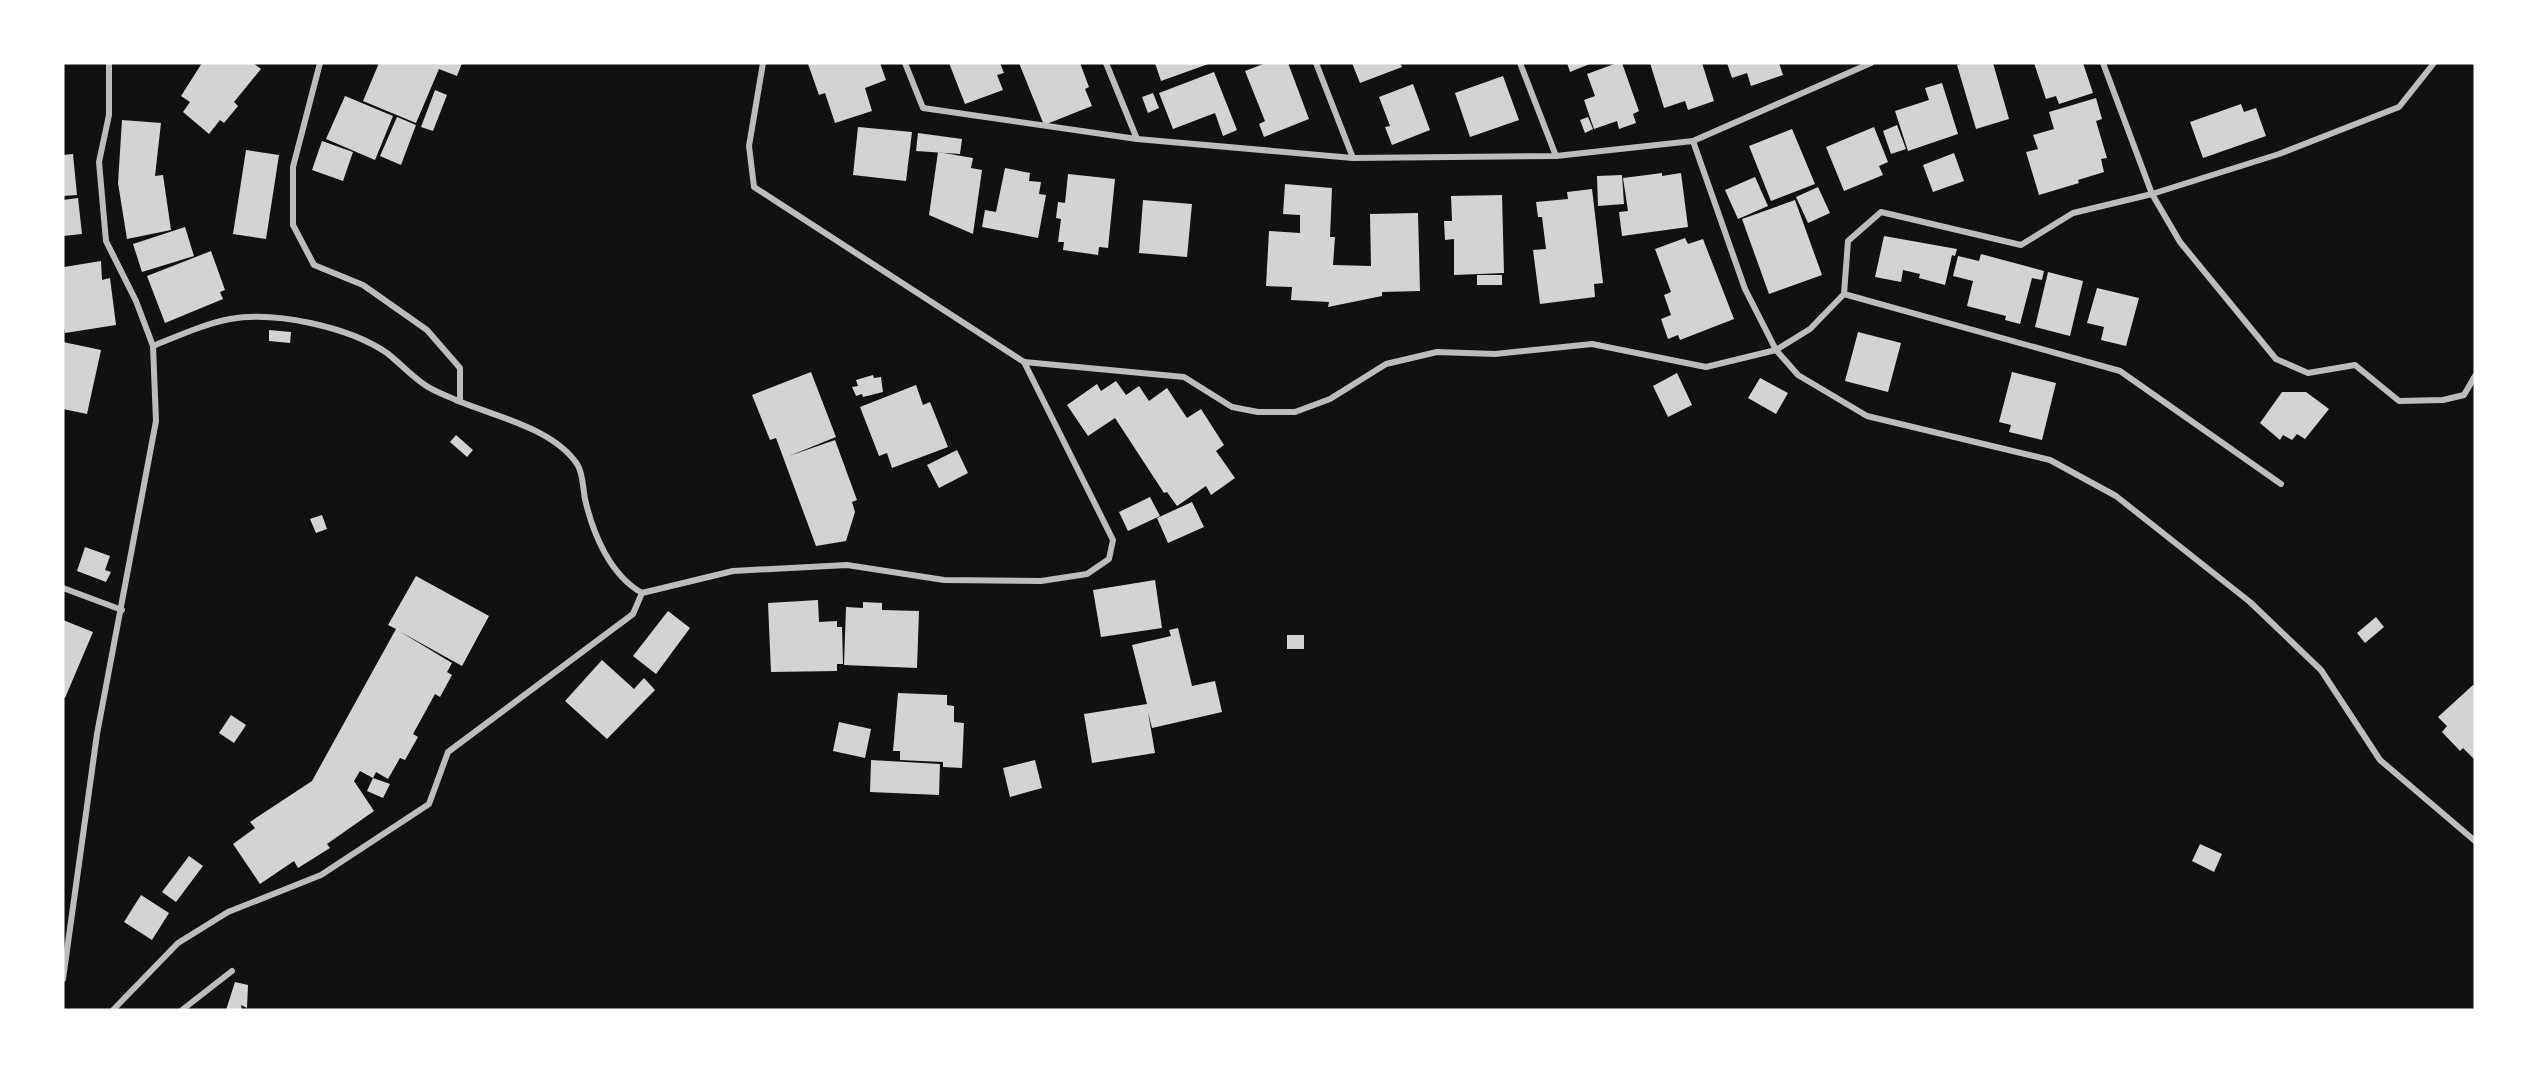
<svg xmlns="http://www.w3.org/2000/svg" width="2538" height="1073" font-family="Merriweather,serif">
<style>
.building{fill:#d3d3d3}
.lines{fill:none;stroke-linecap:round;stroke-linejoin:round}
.minor{stroke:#bcbcbc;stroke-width:6}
</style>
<rect width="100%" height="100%" fill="#111"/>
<g class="building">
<path d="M202 63H253L261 69 234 102 238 106 224 123 220 120 209 134 183 112 190 102 181 96Z"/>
<path d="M379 63H462L457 76 439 69 416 123 363 101Z"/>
<path d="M812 63H880L886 80 865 88 872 111 835 123 825 93 819 95 808 64Z"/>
<path d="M949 63H1000L1004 73 997 75 1003 90 965 104Z"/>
<path d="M1019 63H1080L1089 87 1085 89 1092 106 1044 125Z"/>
<path d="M1155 63H1211L1161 81Z"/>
<path d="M1266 63H1288L1309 119 1264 137 1259 124 1265 121 1245 71Z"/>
<path d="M1352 63H1400L1402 67 1360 83Z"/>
<path d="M1567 63H1592L1570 72Z"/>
<path d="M1617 63H1622L1639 111 1633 114 1636 123 1619 129 1617 121 1594 129 1584 100 1595 96 1587 74Z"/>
<path d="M1650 63H1702L1714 101 1688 110 1685 101 1664 108Z"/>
<path d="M1727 63H1779L1783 75 1751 86 1747 73 1732 78Z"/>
<path d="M1964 63H1993L2009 119 1976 129 1957 65Z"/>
<path d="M2034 63H2083L2093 93 2059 104 2056 96 2046 99Z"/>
<path d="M1214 72 1237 130 1223 136 1215 113 1173 129 1159 93Z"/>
<path d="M1503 76 1519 120 1470 137 1455 93Z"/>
<path d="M1942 83 1958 134 1908 151 1895 111 1929 100 1925 88Z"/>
<path d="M1413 84 1430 130 1392 145 1385 127 1390 126 1379 97Z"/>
<path d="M435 90 447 95 433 131 421 127Z"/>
<path d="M1153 93 1159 108 1148 113 1142 97Z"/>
<path d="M345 96 393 116 375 160 326 139Z"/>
<path d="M2096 98 2102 119 2096 121 2107 158 2101 159 2104 172 2078 180 2079 183 2039 195 2026 152 2038 149 2033 135 2054 129 2049 112Z"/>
<path d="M2241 104 2244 112 2256 108 2266 136 2203 158 2190 122Z"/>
<path d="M397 117 416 125 401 165 380 156Z"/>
<path d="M1588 117 1593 129 1585 133 1580 120Z"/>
<path d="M122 120 161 123 155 176 163 175 171 230 127 239 118 183Z"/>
<path d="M1897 125 1906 149 1891 154 1883 131Z"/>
<path d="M858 127 912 132 906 181 853 175Z"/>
<path d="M1874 127 1888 162 1879 166 1883 175 1844 191 1826 147Z"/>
<path d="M1792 129 1815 184 1771 201 1749 146Z"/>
<path d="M918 133 962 139 960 154 916 151Z"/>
<path d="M322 141 353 152 343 181 312 170Z"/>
<path d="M246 150 279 155 266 239 233 234Z"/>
<path d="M938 152 973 158 971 168 982 170 973 234 929 215Z"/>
<path d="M1954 153 1964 181 1933 192 1923 165Z"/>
<path d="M73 154 77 195 63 196V155Z"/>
<path d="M1005 168 1030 173 1029 181 1041 182 1039 194 1046 195 1038 238 982 227 985 210 996 212Z"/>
<path d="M1662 173V176L1681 173 1688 227 1622 236 1619 212 1628 211 1623 178Z"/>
<path d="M1068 174 1115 179 1108 248 1099 247 1098 255 1063 250 1064 242H1058L1061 219 1056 218 1058 202 1065 203Z"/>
<path d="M1622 175 1624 204 1598 206 1597 176Z"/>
<path d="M1755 177 1768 206 1738 219 1725 190Z"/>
<path d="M1285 184 1332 188 1330 237H1335L1333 265 1371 266 1370 214 1418 213 1420 291 1382 292V296L1328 307 1329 302 1291 300 1292 287 1266 286 1269 231 1300 233V215L1283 214Z"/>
<path d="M1818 187 1830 213 1808 223 1796 197Z"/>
<path d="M1592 189 1603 283 1594 284 1595 297 1540 304 1533 250 1546 249 1542 217H1538L1536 202 1568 199 1567 192Z"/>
<path d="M1502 195 1504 273 1454 275V239L1445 240 1444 221H1452L1451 196Z"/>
<path d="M78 198 82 234 63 236V200Z"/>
<path d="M1143 200 1192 204 1187 257 1139 253Z"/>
<path d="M1795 200 1822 275 1769 294 1742 219Z"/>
<path d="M185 227 194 256 142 272 133 244Z"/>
<path d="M1884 236 1957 249 1955 256 1952 255 1945 285 1919 278 1920 274 1903 270 1901 282 1875 277Z"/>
<path d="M1685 238 1688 244 1703 239 1734 319 1680 340 1678 335 1668 339 1661 319 1671 315 1664 295 1671 292 1655 249Z"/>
<path d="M211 251 225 290 220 292 223 299 165 323 147 276Z"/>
<path d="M1981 254 2044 271 2042 280 2032 278 2020 324 2005 320 2006 316 1967 306 1973 281 1953 276 1958 256 1979 261Z"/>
<path d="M101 261 102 280 110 278 116 325 65 333 63 323 64 267Z"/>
<path d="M2048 272 2083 281 2070 336 2035 327Z"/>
<rect x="1477" y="275" width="25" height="10"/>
<path d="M2097 288 2139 298 2126 346 2101 340 2104 327 2087 323Z"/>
<path d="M269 330 291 332 290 343 269 341Z"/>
<path d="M1858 332 1901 343 1888 392 1845 381Z"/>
<path d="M63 342 101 350 87 414 63 409Z"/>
<path d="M811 372 836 437 789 456 835 440 857 500 852 502 855 512 846 541 816 546 776 438 770 440 752 395Z"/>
<path d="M2012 372 2056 383 2042 440 2009 432 2011 425 1999 422Z"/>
<path d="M1677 373 1692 405 1668 417 1653 386Z"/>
<path d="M873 375 874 378 881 377 883 392 863 397 862 394 856 396 852 387 858 386 856 380Z"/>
<path d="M1760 378 1788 393 1776 414 1748 398Z"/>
<path d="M1116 381 1126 395 1139 386 1149 401 1167 388 1187 418 1201 409 1224 445 1216 451 1235 478 1211 495 1206 486 1177 506 1167 492 1164 493 1115 418 1088 436 1067 405 1097 384 1101 391Z"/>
<path d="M916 385 923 405 930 402 948 447 892 468 887 453 879 456 860 407Z"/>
<path d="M2282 392H2306L2329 409 2305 439 2297 434 2292 440 2283 435 2280 440 2260 423Z"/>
<path d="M456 435 473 450 467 457 450 442Z"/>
<path d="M957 450 968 473 939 488 927 465Z"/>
<path d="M1150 497 1160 516 1128 531 1119 512Z"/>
<path d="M1192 502 1204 527 1168 543 1157 518Z"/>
<path d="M322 515 327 529 316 533 310 519Z"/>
<path d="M85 547 110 556 105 570 111 572 106 582 77 571Z"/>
<path d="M416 576 489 616 462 666 399 631 452 663 447 672 452 675 440 697 435 694 413 734 418 737 405 760 400 758 388 779 376 772 373 778 360 771 354 781 374 811 327 844 330 848 298 868 294 861 260 884 233 844 255 828 250 822 312 781 396 629 388 625Z"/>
<path d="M1155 580 1162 628 1101 637 1093 590Z"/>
<path d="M818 600 819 622 837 621V627H842L843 664H837V671L771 672 768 603Z"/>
<path d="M863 602 882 603V610L919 611 917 668 844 665 846 607 863 608Z"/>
<path d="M668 611 690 628 656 674 633 656Z"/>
<path d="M2376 617 2384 627 2365 643 2357 633Z"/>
<path d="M63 620 93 632 65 698 63 697Z"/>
<path d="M1178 628 1192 686 1215 681 1222 712 1152 728 1148 712 1155 753 1092 763 1084 714 1147 704 1132 645 1171 636 1169 630Z"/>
<rect x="1287" y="635" width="17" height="14"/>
<path d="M602 660 634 689 644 678 655 690 607 739 565 701Z"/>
<path d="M2473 685 2475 687V760L2463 748 2460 751 2442 732 2447 726 2438 717Z"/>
<path d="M898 693 947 695V705L954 706V722L964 723 962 768 943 767V762L900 760V751H893Z"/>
<path d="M231 715 246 725 234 743 219 733Z"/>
<path d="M839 722 871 729 865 758 833 751Z"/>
<path d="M871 760 940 764 939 795 870 792Z"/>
<path d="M1035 760 1042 788 1010 797 1003 768Z"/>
<path d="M373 778 390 784 383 798 367 791Z"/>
<path d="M2200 844 2222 854 2214 872 2192 861Z"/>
<path d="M189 856 203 866 176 902 162 892Z"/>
<path d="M141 895 169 913 152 940 124 922Z"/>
<path d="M235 982 248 985 247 1008 241 1005 242 1010H226Z"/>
</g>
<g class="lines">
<g class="minor">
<path d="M320 63 293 167V225L314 265 363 285 427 330 460 368V401"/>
<path d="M763 63 749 146 754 187 1024 362 1184 377 1232 407 1258 412H1295L1330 399 1386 364 1437 352 1495 354 1592 344 1706 367 1776 350 1810 329 1844 294 1848 241 1881 212 2021 245 2073 213 2152 194 2279 154 2399 107 2434 63"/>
<path d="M905 63 923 108 1137 139 1353 158 1556 156 1693 141 1871 63"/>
<path d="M1106 63 1137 139"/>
<path d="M1316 63 1353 158"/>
<path d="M1520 63 1556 156"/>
<path d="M2103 63 2152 194 2180 242 2276 359 2308 373 2355 365 2399 401 2443 400 2464 395 2475 376"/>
<path d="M1693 141 1745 289 1776 350 1798 375 1867 416 2050 460 2116 496 2250 602 2321 670 2380 760 2475 841"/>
<path d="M1844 294 2120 371 2281 484"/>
<path d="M153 346C178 336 204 324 230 319 276 311 349 327 387 353 400 363 411 376 425 385 435 392 448 396 458 401 495 416 554 429 577 464 583 472 583 489 585 499 593 534 610 575 642 593L733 571 847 565 944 580 1041 581 1087 574 1109 559 1113 540 1024 362"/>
<path d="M63 588 122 610"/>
<path d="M63 979 97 734 156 421 153 346 136 301 106 241 99 162 109 115V63"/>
<path d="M113 1010 178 943 228 912 321 875 429 804 448 752 633 614 642 593"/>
<path d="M182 1010 232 971"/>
</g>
</g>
<rect width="2538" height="1073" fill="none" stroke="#ffffff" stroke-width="129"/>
</svg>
